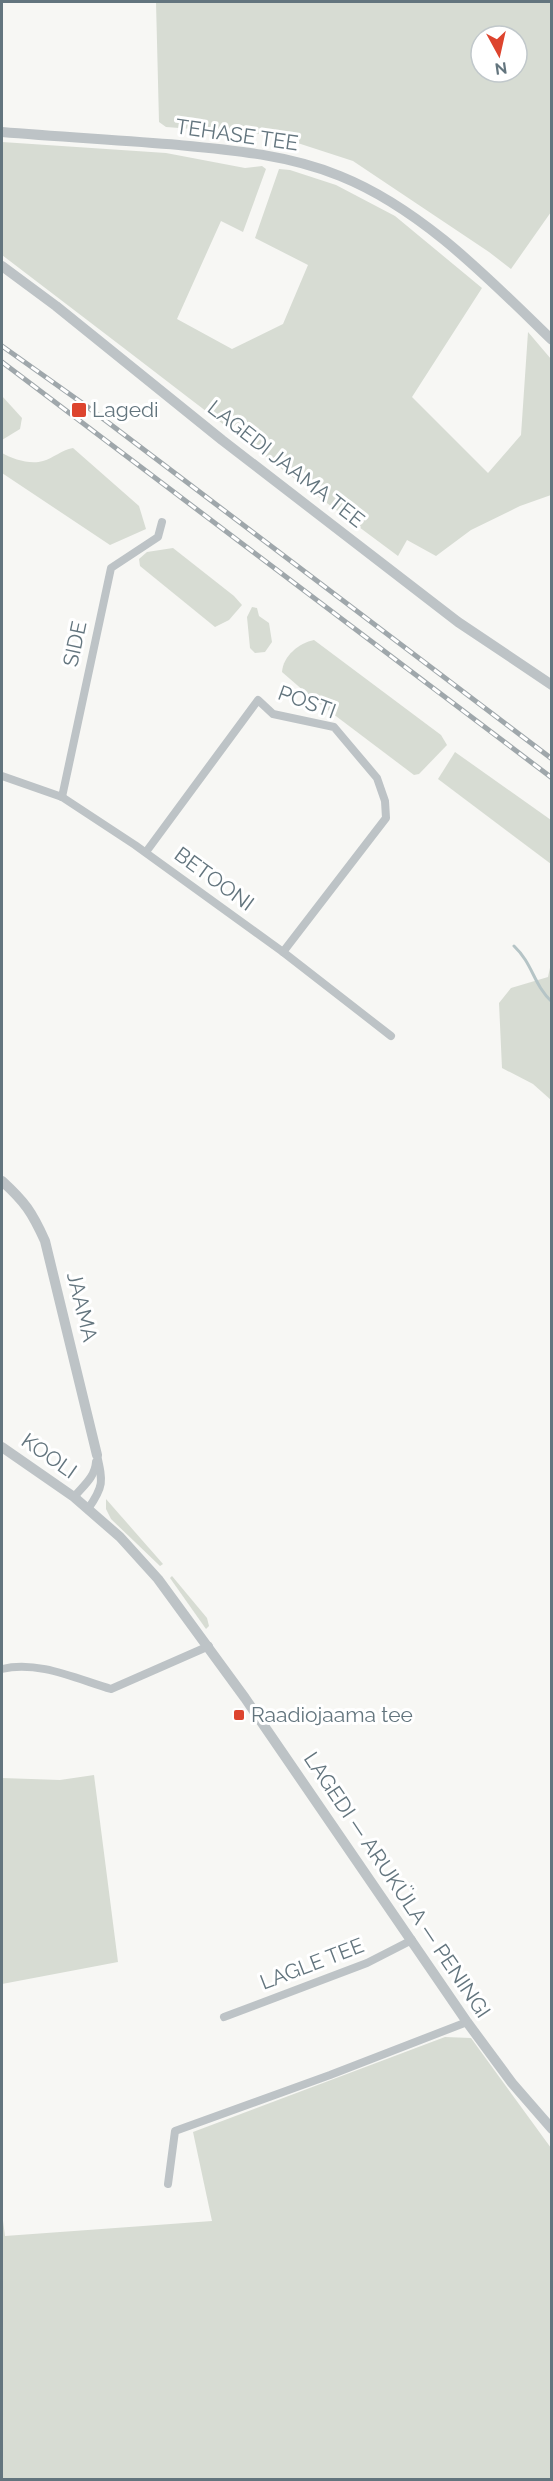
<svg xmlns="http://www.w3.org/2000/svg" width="553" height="2481" font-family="Raleway,sans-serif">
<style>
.green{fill:#d7dcd3;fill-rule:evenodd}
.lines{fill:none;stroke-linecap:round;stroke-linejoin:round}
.stream{stroke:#b5c4c6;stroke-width:3}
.minor{stroke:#bdc3c6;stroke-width:8}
.tertiary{stroke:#bdc3c6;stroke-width:10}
.rail-casing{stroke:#9fa7ab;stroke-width:5}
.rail{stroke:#fff;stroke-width:3;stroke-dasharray:9;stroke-linecap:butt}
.poi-dot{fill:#dd442e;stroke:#fff;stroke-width:2}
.labels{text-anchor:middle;stroke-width:6;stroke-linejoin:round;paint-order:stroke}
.street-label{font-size:21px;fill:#63757e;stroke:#fff}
.poi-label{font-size:21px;fill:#63757e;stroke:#fff;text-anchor:start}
</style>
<rect width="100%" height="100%" fill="#f7f7f4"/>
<g class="green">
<path d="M156 2H551V212L511 269 489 252 353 161 273 135 166 127 159 122ZM481 36H517V72H481Z"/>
<path d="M2 142 166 153 245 168 262 166 266 169 243 232 221 221 177 319 232 349 283 324 308 265 255 238 279 169 290 170 336 185 395 216 482 288 412 397 488 473 521 435 528 332 551 359V495L520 506 471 530 436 556 407 540 398 556C265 458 134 355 2 255Z"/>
<path d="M2 396 22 418 20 429 2 440Z"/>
<path d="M73 448 139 506 146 529 110 545 2 473V453C13 459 30 465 43 461 54 458 61 450 73 448Z"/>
<path d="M173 548 234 596 242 605 229 620 215 627 140 566 139 559 147 552Z"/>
<path d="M252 607 257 608 259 616 269 623 272 642 265 652 255 653 250 648 247 617Z"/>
<path d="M314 640 441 735 447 745 419 774 414 775 312 698 282 672C283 656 299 643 314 640Z"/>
<path d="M455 752 551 820V864L438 779Z"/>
<path d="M551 963V1100L533 1084 502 1068 499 1003 511 988 548 977Z"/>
<path d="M106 1499 163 1564 160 1566 111 1519 106 1509Z"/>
<path d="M172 1576 207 1618 209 1626 206 1629 170 1578Z"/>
<path d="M94 1775 118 1962 2 1984V1778L60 1780Z"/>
<path d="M445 2037 471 2038 551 2148V2479H2V2213L5 2236 212 2221 193 2132Z"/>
</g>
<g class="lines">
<path class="stream" d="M514 946C533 964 533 984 552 1002"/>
<g class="minor">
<path d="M2 776 62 797 135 845 283 952 391 1036"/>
<path d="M62 797 111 568 158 537 162 522"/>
<path d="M146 852 258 700 273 714 334 727 377 778 385 801 386 818 283 952"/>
<path d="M74 1497C84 1485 95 1477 96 1462"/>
<path d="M88 1509C104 1486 103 1482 97 1455"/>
<path d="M2 1669C37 1660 77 1679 111 1689L209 1646"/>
<path d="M224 2017 367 1963 412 1940"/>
<path d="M168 2184 175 2131 330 2075 467 2022"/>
</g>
<g class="tertiary">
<path d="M2 132C61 137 120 140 179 145 233 150 289 155 340 176 422 209 489 279 552 340"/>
<path d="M2 266 56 306 222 440 458 622 552 685"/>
<path d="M2 1181C25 1202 32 1212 45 1241L97 1455"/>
<path d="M2 1447 74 1497 120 1537 158 1579 245 1698 467 2022 512 2083 552 2129"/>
</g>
<g class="rail-casing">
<g id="rail">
<path d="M2 346 85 405 552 759"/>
<path d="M2 362 552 778"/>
</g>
</g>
<use href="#rail" class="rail"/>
</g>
<g class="poi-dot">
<rect x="71" y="402" width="16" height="16" rx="3"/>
<rect x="233" y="1709" width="12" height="12" rx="3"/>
</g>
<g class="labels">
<g class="street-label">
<text transform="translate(237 135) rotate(8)" y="7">TEHASE TEE</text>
<text transform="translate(286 464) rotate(38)" y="7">LAGEDI JAAMA TEE</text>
<text transform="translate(75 644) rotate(-78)" y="7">SIDE</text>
<text transform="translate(307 702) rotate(20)" y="7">POSTI</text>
<text transform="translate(214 879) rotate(36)" y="7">BETOONI</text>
<text transform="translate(82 1307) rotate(76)" y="7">JAAMA</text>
<text transform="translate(49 1456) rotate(35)" y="7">KOOLI</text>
<text transform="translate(397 1885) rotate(56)" y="7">LAGEDI — ARUKÜLA — PENINGI</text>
<text transform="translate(312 1964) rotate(-21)" y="7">LAGLE TEE</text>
</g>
<g class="poi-label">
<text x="92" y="417">Lagedi</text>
<text x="251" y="1722">Raadiojaama tee</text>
</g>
</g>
<rect width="553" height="2481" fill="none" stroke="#63757e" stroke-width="6"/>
<g transform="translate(499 54) rotate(172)"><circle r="28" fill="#ffffff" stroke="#c1c8cb" stroke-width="1.5"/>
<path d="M0-4.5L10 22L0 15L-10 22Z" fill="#dd442e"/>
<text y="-9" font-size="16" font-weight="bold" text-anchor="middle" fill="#63757e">N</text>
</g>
</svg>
